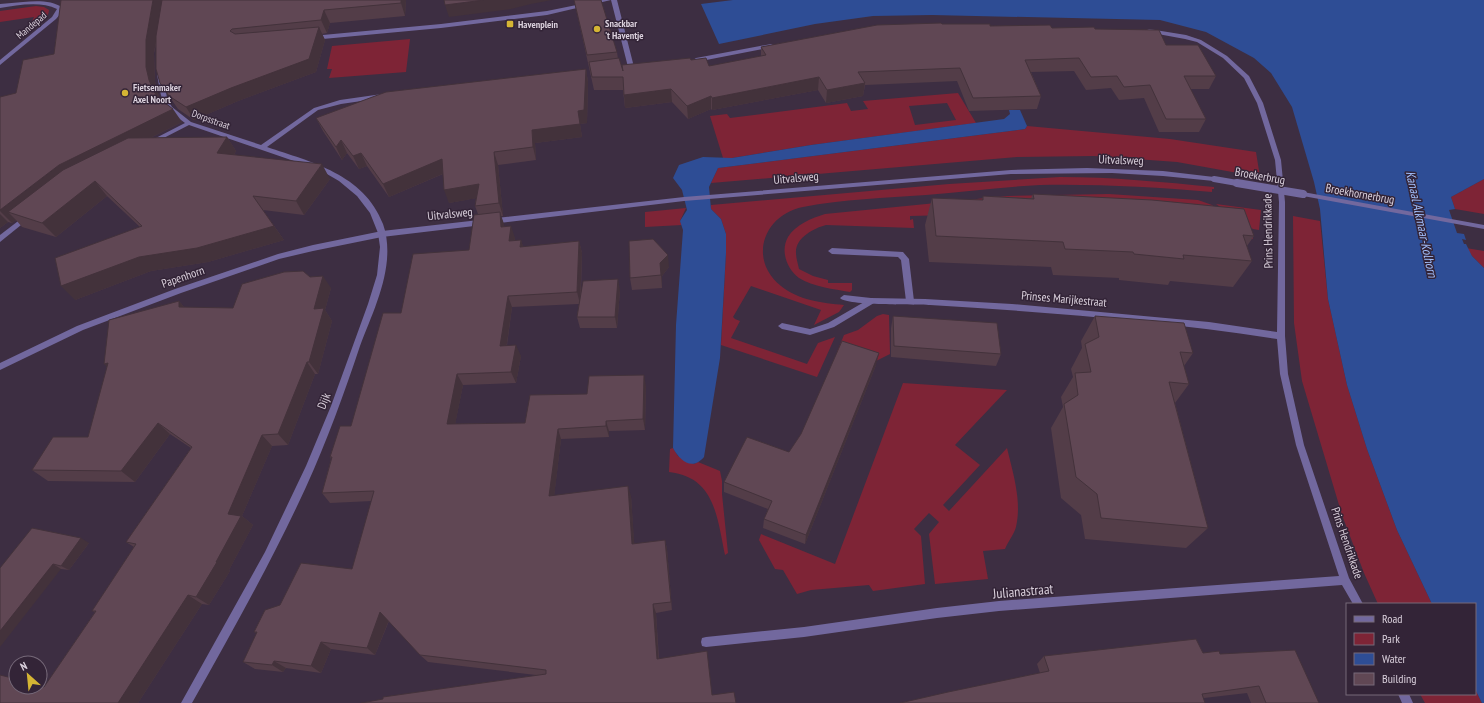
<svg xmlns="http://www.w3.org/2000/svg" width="1484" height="703" font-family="'PT Sans Narrow',sans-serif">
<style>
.green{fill:#7e2436;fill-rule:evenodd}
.water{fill:#2e4d95}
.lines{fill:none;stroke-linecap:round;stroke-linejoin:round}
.service{fill:#72689e;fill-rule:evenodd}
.minor{fill:#72689e;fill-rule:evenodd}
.tertiary{fill:#72689e;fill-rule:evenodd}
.tertiary-bridge-far1{stroke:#72689e;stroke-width:6}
.tertiary-bridge{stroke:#72689e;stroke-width:8}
.wall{fill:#533d48}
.shaded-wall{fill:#43323b}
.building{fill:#604754;stroke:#43323b}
.poi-dot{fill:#d5b534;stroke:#332437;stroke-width:1.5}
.labels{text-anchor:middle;stroke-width:3;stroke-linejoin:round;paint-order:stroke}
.far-poi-label{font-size:10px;font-weight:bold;fill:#dad0dc;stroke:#332437;text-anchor:start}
.far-street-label{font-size:10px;fill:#dad0dc;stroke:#332437}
.street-label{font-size:12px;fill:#dad0dc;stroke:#332437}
.water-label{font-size:13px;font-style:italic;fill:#a2bffc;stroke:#332437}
.near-street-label{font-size:14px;fill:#dad0dc;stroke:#332437}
</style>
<rect width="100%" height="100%" fill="#3d2e42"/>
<g class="green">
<path d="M36 6 44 7 49 10C49 18 40 23 34 28H29L34 17 0 22V11Z"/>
<path d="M410 39 406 72 329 78 332 69H327L332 46Z"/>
<path d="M958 93 976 123 811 145 732 158H723L710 116 727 114 730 118 847 103 851 111 868 109 863 101ZM947 103 956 120 915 125 909 106Z"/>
<path d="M1027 126 1170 139 1256 152 1260 177 1177 162 1094 156 1017 157 711 183 718 168 1025 129Z"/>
<path d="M1060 177C1112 177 1163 182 1214 187V189H1212V192C1155 187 1098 184 1040 185 1002 187 964 192 926 195 885 198 843 199 803 207 763 215 748 260 781 286 798 300 822 303 844 305L839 312 814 325 821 310 751 286 733 317 735 319 740 321 731 338 807 364 818 343 835 337 817 377 721 345 726 253V234L721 219 711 209V205L949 184Z"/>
<path d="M1484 179V214L1455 209 1451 197Z"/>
<path d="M1109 194 1198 200 1212 205 1252 235 1253 239 1024 213 910 216V220L913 219 914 228 826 225C814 228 795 238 796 253 796 258 798 264 799 269L813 276 828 280V283H852V290L850 292C834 289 813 287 799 278 787 269 780 251 788 237 795 225 812 218 825 214L1007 196Z"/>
<path d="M1216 204 1261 210 1259 230 1253 229Z"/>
<path d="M686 208 680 221 682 225 645 227V212Z"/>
<path d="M1293 216 1320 221 1328 299 1347 385 1367 449 1397 530 1432 604H1378L1364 573 1342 515 1302 381 1294 323Z"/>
<path d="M1466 248 1484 251V268L1472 256Z"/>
<path d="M883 314 889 315 890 354 872 363 837 352 844 335 858 330 877 316Z"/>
<path d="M903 383 1007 390 955 445 980 465 943 505 949 511 1007 448C1013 473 1022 501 1016 527 1014 534 1008 542 1005 549L983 551 988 579 935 584 929 534 939 522 929 513 914 529 921 536 925 584 873 591 869 585 811 590 797 594 783 570 775 569 759 540 761 534 835 564Z"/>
<path d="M673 448 678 456 694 464 698 462 720 471 722 481V494L728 553 725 555C717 517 715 477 669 472L670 449Z"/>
<path d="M1475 689 1482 703H1425L1420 694H1475Z"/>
</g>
<g class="water">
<path d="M733 0H1484V179L1451 197 1455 209 1449 210 1457 233 1464 234 1466 240 1462 239 1464 244H1466L1472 256 1484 268V703H1482L1475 689V604H1432L1397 530 1367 449 1347 385 1328 299 1320 209 1314 182 1292 107 1271 73 1254 58 1206 32 1160 20 932 15 873 16 815 24 719 44 701 4Z"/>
<path d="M1009 110H1020L1027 126 1025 129 718 168 709 187 711 209 721 219 726 234V253L720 358 704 457C692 471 680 461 673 448L676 325 683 230 680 221 687 210 682 190 673 178 679 165 703 157 732 158 811 145 1004 119 1010 114Z"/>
</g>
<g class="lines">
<g class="service">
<path d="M832 248 903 252 909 259 914 301 913 303 910 304 906 301 901 260 898 257 832 254 828 251Z"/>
<path d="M871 298 875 301 874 303 834 327 810 335 782 329 778 326 782 323 810 329 828 323Z"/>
</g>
<g class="minor">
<path d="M601 0H617L634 67 633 68H629L628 67 611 0 547 15 441 28 312 40 309 38 312 36 441 24 547 11Z"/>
<path d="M23 2C36 1 52 0 63 8L62 12 56 19 0 65V60L52 17 57 9C41 1 18 5 0 8V4Z"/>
<path d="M1149 29 1186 35 1201 40 1227 56 1249 76 1263 103 1281 160 1285 202V336L1288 374 1304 445 1349 578 1363 604H1353L1342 585 999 611 937 618 804 637 706 647 702 646 701 642 702 638 706 637 804 627 937 608 999 601 1339 576 1296 445 1280 374 1277 339C1162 321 1046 312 930 305 916 304 847 306 840 298L844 295 871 298 925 299 1012 304 1209 322 1277 332 1279 202 1275 160 1257 103 1244 78 1223 58 1197 42 1185 39 1147 32V30Z"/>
<path d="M771 44 773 45V47L696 62 693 60 696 58Z"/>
<path d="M160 72 163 74 167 98 172 107 191 122 261 145 314 108 340 100 382 94 385 96 382 98 341 104 318 110 267 147C311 162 364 174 383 224 397 264 374 309 360 346 344 394 327 441 306 487 272 561 232 632 192 703H181L265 552 306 466 331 406 368 304 377 275 380 247 378 233 370 213 357 196 339 181 320 170 189 125 154 143H150V141L185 123C161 104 162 103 157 74Z"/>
<path d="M26 215H28L31 217 0 242V235Z"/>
<path d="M1398 694H1409L1413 703H1402Z"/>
</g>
<g class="tertiary">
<path d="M1087 168 1163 171 1214 177 1217 179 1214 181 1163 176 1112 173 1011 174 684 201 382 237 313 251 279 259 181 293 83 330 0 370V363L77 326 175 289 278 254 313 245 382 231 684 197 1011 170Z"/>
<path d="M1301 192H1303L1484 225V229L1303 196H1301Z"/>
</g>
<path class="tertiary-bridge-far1" d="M1214 179 1243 184"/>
<path class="tertiary-bridge" d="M1237 183 1303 194"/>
</g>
<g class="wall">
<path d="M61 0H406L405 16 330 23 327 33 322 34 325 40 316 72 238 101 194 120 178 109 160 83 156 45 154 53 155 81 158 94 161 100 182 122 150 138 227 137 236 151 234 155 330 179 304 215 263 210 284 240 208 262 151 271 75 300 140 227 107 196 56 237 22 227 16 220 12 223 8 222 0 228V97L16 93 54 54Z"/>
<path d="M574 0 617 52 618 59 623 71 691 60 709 66 761 56V47L942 24 1052 28 1095 29 1166 45 1216 76 1209 89H1190L1206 119 1199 132H1159L1144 98 1119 100 1111 88 1086 90 1074 71 1031 72 1041 96 1037 109 969 111 957 81 865 85 863 96 826 103 818 90 712 110 711 109 688 119 672 102 625 108 623 90H594Z"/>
<path d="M586 69 588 82 587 123 580 124 582 137 535 143 536 160 498 165 503 216H501L504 227 515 238V240H521L523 247 579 241 582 253 581 293 620 290 617 328H580L577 317 579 304 512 307 507 345 521 356 516 383 463 385 455 424 525 423 587 394 646 386 645 430 609 431V437L561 439 554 496H631L634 544 665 540 667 549 672 610 656 613 659 658 712 695 736 703 536 675 428 662 420 655 389 621 375 655 331 649 321 673 286 668 283 672 255 669 243 662 257 633 254 632 280 605 352 569 372 501 330 503 322 493 331 459 330 457 351 426 401 313 469 250 478 214 475 206 476 198 449 203 443 174 389 197 367 166 359 169 347 153 342 160 323 131 316 118Z"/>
<path d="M1033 194 1254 236 1247 246 1252 261 1233 287 1170 281 1168 285 1119 280V278L1053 275 1051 267 929 262 925 225 932 198 982 200 983 196 1031 198Z"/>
<path d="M669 267 662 276V288L632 290 630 278Z"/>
<path d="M310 277 331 288 325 310 332 321 318 374H315L288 445 272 446 242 516 253 525 229 570 230 571 209 605 202 604 138 703H0L44 687 95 612 92 611 134 547 126 542 191 448 170 434 135 482 48 481 32 470 88 437 179 301 184 307 233 308Z"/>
<path d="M893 316 1001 354 996 366 891 357V328Z"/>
<path d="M1095 316 1193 353 1184 366 1189 384 1175 403 1208 528 1186 548 1085 539 1081 515 1061 498 1051 428 1063 407 1061 397 1073 377 1071 369 1082 348 1081 341Z"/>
<path d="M876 365 805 544 763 528 764 519 768 509 724 492V482L789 452 801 434Z"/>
<path d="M89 543 69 570 61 569 0 568Z"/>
<path d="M1203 653 1220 654 1319 703H1251L1247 693 1204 698 1040 673 1037 664 1044 656Z"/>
</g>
<g class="shaded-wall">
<path d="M153 0H163L154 53 155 81 158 94 163 105 154 92 149 80 146 67V40Z"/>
<path d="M401 0H406L405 16 401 3Z"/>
<path d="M484 0H552L531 4 511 9 449 17 445 5Z"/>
<path d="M324 10 330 23 327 33 321 20Z"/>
<path d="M319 27 325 40 316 72 238 101 194 120 186 107Z"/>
<path d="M586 69 588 82 587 123 580 124 582 137 535 143 536 160 533 147 532 130Z"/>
<path d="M819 77 818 90 712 110V98Z"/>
<path d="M865 83 863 96 826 103 827 90Z"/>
<path d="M671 89 672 102 625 108 624 95Z"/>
<path d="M711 96V109L688 119 687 106Z"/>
<path d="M173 109 182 122 70 178 8 212 16 220 12 223 0 211V210L59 165Z"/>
<path d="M227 137 236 151 227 168 217 153Z"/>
<path d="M341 140 347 153 342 160 336 147Z"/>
<path d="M494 152 498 165 503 216 499 203Z"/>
<path d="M361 153 367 166 359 169 353 156Z"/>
<path d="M442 159 447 172 389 197 383 184Z"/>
<path d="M322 164 330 179 304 215 296 201Z"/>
<path d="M95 181 107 196 56 237 42 223Z"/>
<path d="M479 184 483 197 449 203 444 190Z"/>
<path d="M500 212 504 224 505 239 501 227Z"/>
<path d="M0 214 8 222 0 228Z"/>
<path d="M274 226 284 240 208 262 151 271 75 300 61 286 139 257Z"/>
<path d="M511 226 515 238 513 253 509 241Z"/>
<path d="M521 240 525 252 520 247Z"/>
<path d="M579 241 582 253 580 304 577 292Z"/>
<path d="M668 255 669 267 662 276V288L660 263Z"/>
<path d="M323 276 331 288 325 310 332 321 318 374 309 362 314 309Z"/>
<path d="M618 279 620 290 617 328 615 317Z"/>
<path d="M508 296 512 307 505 357 500 346Z"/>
<path d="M179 301 189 313 179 307Z"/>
<path d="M516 345 521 356 516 383 511 372Z"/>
<path d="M879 353 876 365 805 544 806 535Z"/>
<path d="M307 362 315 374 288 445 278 434Z"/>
<path d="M108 363 116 376 104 364Z"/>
<path d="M457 374 463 385 453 435 447 424Z"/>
<path d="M644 375 646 386 645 430 643 419Z"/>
<path d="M606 421 609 431V437L606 426Z"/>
<path d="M158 423 170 434 135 482 121 471Z"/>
<path d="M558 429 561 439 553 506 549 496Z"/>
<path d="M262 435 272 446 242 516 253 525 229 570 230 571 209 605 196 597 228 514Z"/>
<path d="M628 486 631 496 635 553 632 544Z"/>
<path d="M81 538 89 543 69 570 61 566Z"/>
<path d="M665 540 667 549 672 610 671 602Z"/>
<path d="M53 564 61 569 0 647V631Z"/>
<path d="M188 595 202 604 138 703H118Z"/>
<path d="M653 604 656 613 659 666 657 659Z"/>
<path d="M380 612 389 620 375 655 367 648Z"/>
<path d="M321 642 331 649 321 673 311 666Z"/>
<path d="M274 661 286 668 283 672 272 665Z"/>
</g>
<g class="building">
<path d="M61 0H153L146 40V67L149 80 154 92 161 100 173 109 59 165 0 210V97L16 93 23 60 54 54Z"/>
<path d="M162 0H401V3L324 10 321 20 232 29 230 31 235 34 319 27 309 59 231 88 186 107 169 96 160 83 156 69V36Z"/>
<path d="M444 0H484L445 5Z"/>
<path d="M574 0H601L617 52 587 55Z"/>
<path d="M941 23 942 24H990V26L1050 25 1052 28 1094 27 1095 29 1159 30 1166 45H1198L1216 76H1184L1206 119H1166L1150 85 1124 87 1117 76 1091 77 1079 58 1025 60 1041 96 973 98 960 68 858 72 865 83 827 90 819 77 712 98 711 96 687 106 671 89 624 95 623 77H592L589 62 619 58 623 71 622 65 690 58 691 60 706 58 709 66 766 55 761 47 877 25Z"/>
<path d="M586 69 584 110 578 111 580 124 532 130 533 147 494 152 499 203 475 206 479 184 444 190 442 159 383 184 361 153 353 156 341 140 336 147 316 118 386 92Z"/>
<path d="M227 137 217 153 322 164 296 201 253 196 274 226 197 248 139 257 61 286 55 258 142 226 95 181 42 223 8 212 63 170 128 138Z"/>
<path d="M1033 194 1152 200 1244 209 1254 236 1243 235 1252 261 1183 255 1184 259 1134 254 1133 252 1065 249 1063 242 936 236 932 198 983 200V196L1034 199Z"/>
<path d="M500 212 501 227 511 226 509 241 521 240 520 247 579 241 577 292 508 296 500 346 516 345 511 372 457 374 447 424 525 423 530 395 587 394 589 376 644 375 643 419 606 421V426L558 429 549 496 628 486 632 544 665 540 671 602 653 604 657 659 707 651 712 695 734 692 736 703H361L383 699V697L546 674V670L420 655 380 612 367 648 321 642 311 666 274 661 272 665 243 662 257 632H254L265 610 280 605 301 563 352 569 374 491 322 493 332 457H330L340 426H351L383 313H401L413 254 469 250 474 215Z"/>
<path d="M653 239 668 255 660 263 661 275 630 278 629 241Z"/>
<path d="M303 271 310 277 323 276 314 309 324 308 309 362H307L278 434 262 435 228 514 241 516 216 562H217L196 597 188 595 118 703H0V675L16 679V687H40V686L44 687 96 611H92L136 544 126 542 192 447 158 423 121 471 32 470 53 437H88L108 363 104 364 109 320 179 301V307L233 308 242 284 284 272Z"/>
<path d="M618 279 615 317H577L583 281Z"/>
<path d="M893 316 997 323 1001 354 894 346Z"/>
<path d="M1095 316 1184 323 1193 353 1180 352 1189 384 1169 382 1208 528 1101 518 1097 494 1076 477 1064 404 1078 395 1075 373 1091 372 1085 344 1099 337Z"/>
<path d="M842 341 879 353 806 535 764 519 772 501 724 482 747 437 789 452 801 434Z"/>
<path d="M32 528 81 538 61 566 53 564 0 631V568Z"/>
<path d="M1196 639 1203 653 1219 651 1220 654 1295 650 1319 703H1266L1259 686 1202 694 1205 703H900L948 692 1049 671 1044 656Z"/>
</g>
<g class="poi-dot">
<rect x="506" y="20" width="8" height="8" rx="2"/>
<circle cx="597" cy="29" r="4"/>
<circle cx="125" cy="93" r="4"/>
</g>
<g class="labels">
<g class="far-poi-label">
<text x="605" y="27">Snackbar<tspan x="605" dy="12">'t Haventje</tspan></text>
<text x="518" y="28">Havenplein</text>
<text x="133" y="91">Fietsenmaker<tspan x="133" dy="12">Axel Noort</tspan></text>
</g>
<g class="far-street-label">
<text transform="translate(31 25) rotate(-40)" y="4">Mandepad</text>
<text transform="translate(211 119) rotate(20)" y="4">Dorpsstraat</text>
</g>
<g class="street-label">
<text transform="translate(1121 160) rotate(2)" y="4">Uitvalsweg</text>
<text transform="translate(1260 176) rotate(10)" y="4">Broekerbrug</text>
<text transform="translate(796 178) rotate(-5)" y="4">Uitvalsweg</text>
<text transform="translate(1360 194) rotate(10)" y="4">Broekhornerbrug</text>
<text transform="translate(450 214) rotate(-6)" y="4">Uitvalsweg</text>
<text transform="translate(1268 231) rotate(-91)" y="4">Prins Hendrikkade</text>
<text transform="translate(183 277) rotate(-19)" y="4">Papenhorn</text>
<text transform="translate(1064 299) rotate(5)" y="4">Prinses Marijkestraat</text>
<text transform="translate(324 401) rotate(-69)" y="4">Dijk</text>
<text transform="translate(1347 543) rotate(71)" y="4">Prins Hendrikkade</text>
</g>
<g class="water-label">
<text transform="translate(1422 224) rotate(78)" y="5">Kanaal Alkmaar-Kolhorn</text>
</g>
<g class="near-street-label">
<text transform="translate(1023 591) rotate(-5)" y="5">Julianastraat</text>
</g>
</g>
<rect x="1346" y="603" width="130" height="92" fill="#332437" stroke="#766979"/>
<rect x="1354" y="616" width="20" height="6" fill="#72689e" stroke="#766979"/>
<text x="1382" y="623" font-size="12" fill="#dad0dc">Road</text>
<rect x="1354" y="633" width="20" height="12" fill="#7e2436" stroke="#766979"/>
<text x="1382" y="643" font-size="12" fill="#dad0dc">Park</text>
<rect x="1354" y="653" width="20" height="12" fill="#2e4d95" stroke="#766979"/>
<text x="1382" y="663" font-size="12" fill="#dad0dc">Water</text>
<rect x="1354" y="673" width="20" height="12" fill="#604754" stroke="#766979"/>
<text x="1382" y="683" font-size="12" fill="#dad0dc">Building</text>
<g transform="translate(28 675) rotate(333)"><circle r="19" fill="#332437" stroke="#766979"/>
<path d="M0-3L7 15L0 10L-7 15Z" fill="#d5b534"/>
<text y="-6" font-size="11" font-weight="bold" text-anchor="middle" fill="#dad0dc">N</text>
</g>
</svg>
